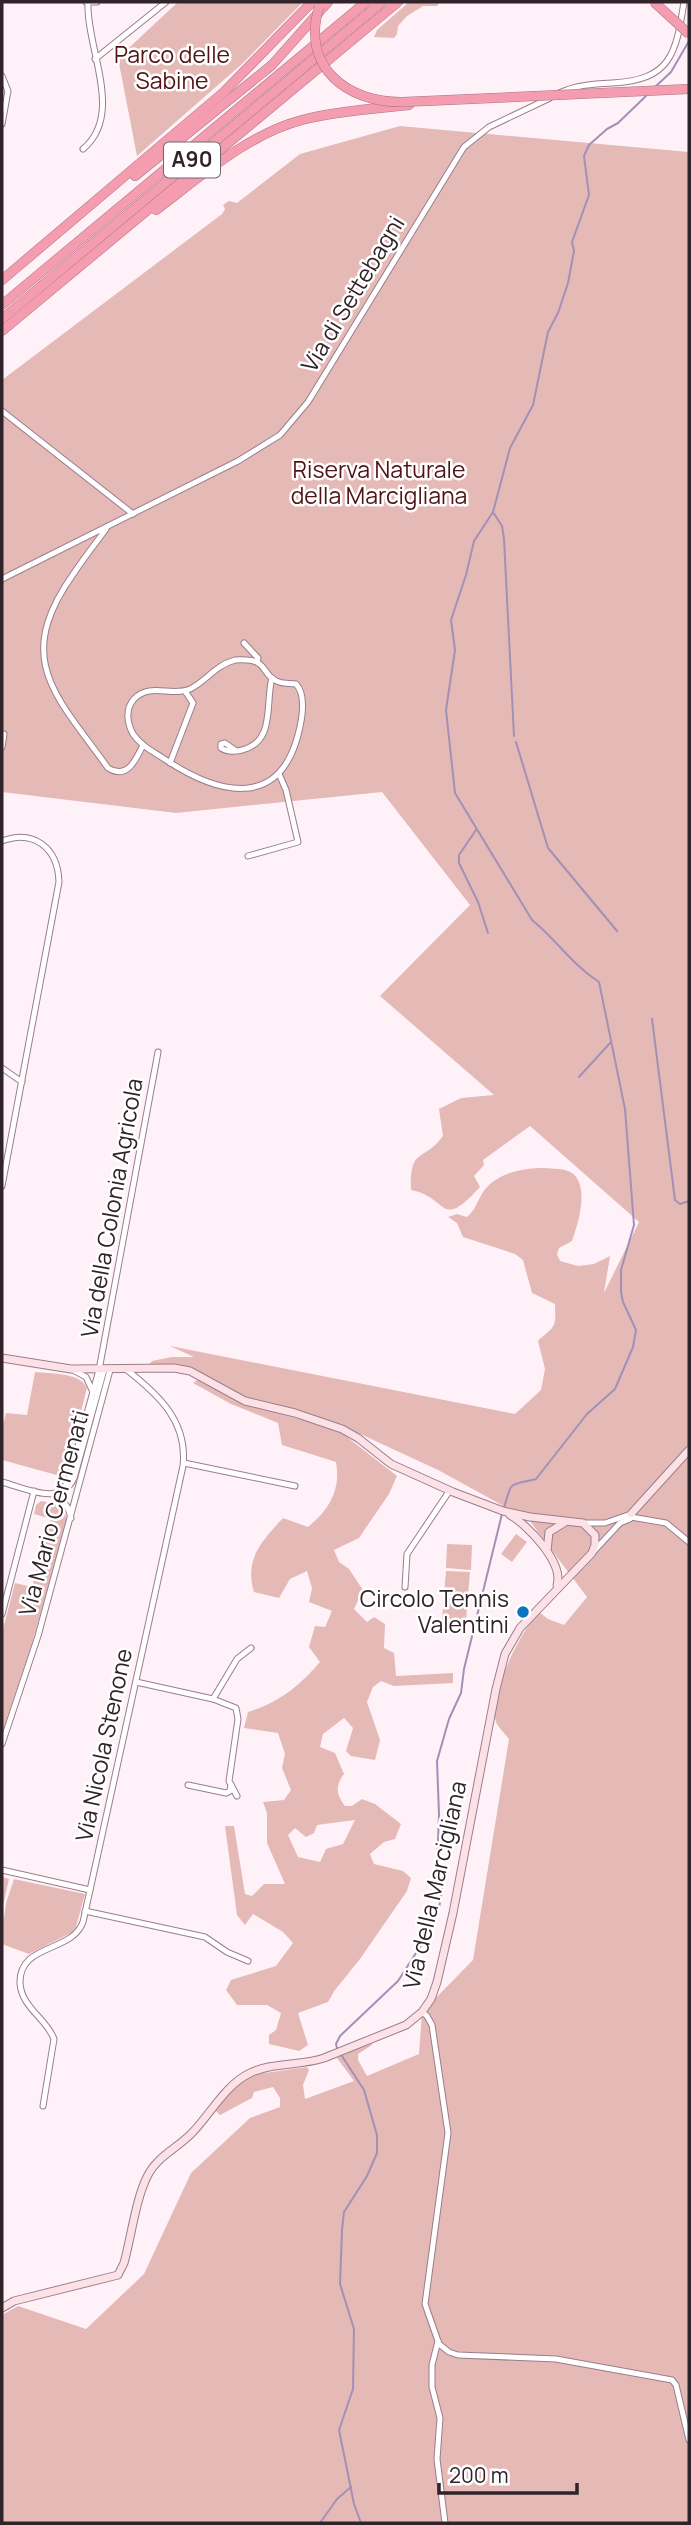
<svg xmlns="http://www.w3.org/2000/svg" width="691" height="2525" font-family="Manrope,sans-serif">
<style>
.green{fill:#e5bab6;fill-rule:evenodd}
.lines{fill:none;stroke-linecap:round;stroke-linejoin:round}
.stream{stroke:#a390b7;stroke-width:2}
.street-casing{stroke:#9b7d8d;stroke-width:7}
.secondary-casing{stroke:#9b7d8d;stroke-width:9}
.highway-casing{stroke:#af7281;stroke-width:10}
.street{stroke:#fff;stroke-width:5}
.secondary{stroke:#fce2e7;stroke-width:7}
.highway{stroke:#f49db0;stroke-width:9}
.highway-bridge-casing{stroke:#af7281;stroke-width:10;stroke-linecap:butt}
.highway-bridge{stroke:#f49db0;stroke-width:9}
.poi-dot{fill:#0974bf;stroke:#fff;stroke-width:2.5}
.labels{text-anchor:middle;stroke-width:5;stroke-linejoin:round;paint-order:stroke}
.shield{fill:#fff;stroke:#6e656a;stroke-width:2}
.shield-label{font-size:21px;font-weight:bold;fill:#30232a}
.park-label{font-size:23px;fill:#501414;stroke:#fff}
.street-label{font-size:23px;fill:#30232a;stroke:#fff}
.poi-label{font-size:23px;fill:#30232a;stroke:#fff;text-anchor:end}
</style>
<rect width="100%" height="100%" fill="#fff1f8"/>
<g class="green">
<path d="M178 2H303L242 64 137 156 118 58Z"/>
<path d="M409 2H440L437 6H423L407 16 398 26 397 34 394 38 374 37 377 30Z"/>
<path d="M400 126 689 152V2523H2V2315L18 2306 86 2329 144 2274 191 2173 250 2118 280 2107V2098L273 2087 254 2092 252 2098 220 2115 215 2110 230 2091 251 2075 307 2067 309 2070 303 2085 305 2099 354 2081 337 2058 343 2053 370 2043 372 2045 358 2054V2060L367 2076 419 2054 422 2012 473 1960 509 1739C505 1734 498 1727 496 1722 488 1696 521 1630 539 1612L548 1619 564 1625 587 1597 529 1520 438 1470 356 1432 319 1418 246 1400 196 1371 148 1366 152 1361 172 1357H194L170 1346 515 1414 541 1390 545 1369 538 1341C555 1325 556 1330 555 1304L532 1293 523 1260 515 1254 463 1237 457 1223 448 1217 457 1214 467 1217C481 1205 477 1191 497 1179 513 1170 528 1168 545 1168 553 1169 565 1168 572 1173 590 1186 578 1224 572 1241L559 1248 557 1254 560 1261 578 1266 594 1264 610 1256 604 1293 639 1222 530 1126 483 1160 484 1165 474 1176 480 1187C439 1232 449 1197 411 1190 410 1146 423 1163 443 1136L439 1109 461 1098 494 1095 380 996 470 905 382 792 176 813 2 792V380L222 214 225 209 223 205 229 201 237 203 300 154Z"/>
<path d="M35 1372C50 1374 80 1372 87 1388L64 1477 2 1460V1429L6 1413 27 1415Z"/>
<path d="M199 1379 236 1400 255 1407 314 1423 343 1434 397 1476 389 1494 359 1538 334 1550 339 1562 349 1569 363 1590 354 1609 367 1622 374 1617 385 1624 384 1648 394 1653 396 1676 453 1673V1683L394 1686 381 1681 373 1687 367 1702 380 1740 375 1760 351 1756 346 1751 353 1728 344 1718 323 1734 320 1747 335 1753 344 1774C335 1786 336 1794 345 1806H352L362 1799 375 1804 401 1824 395 1839 384 1842 370 1854 374 1864 403 1871 411 1878 407 1891 360 1959 335 1990 328 2002 298 2013 308 2045 299 2051 269 2044V2035L276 2030 281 2013 267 2005H237L226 1990 231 1980 276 1966 293 1943 283 1932 253 1914 245 1925 237 1915 225 1826H234L245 1894 252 1896 264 1884H285L267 1843V1813L263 1802 284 1800 291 1790 282 1768 285 1754 278 1733 244 1728 248 1712C278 1703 300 1686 320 1662L309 1647 315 1626 325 1627 332 1611 309 1602 312 1588 307 1571 290 1579 279 1598 254 1592C244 1559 262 1541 283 1518L308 1527C329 1510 341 1490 336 1462L282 1445 278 1423 231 1404 193 1383ZM355 1820 343 1844 326 1849 320 1862 298 1857 288 1835 295 1828 306 1837 314 1833 317 1825Z"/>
<path d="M41 1501C56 1504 68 1506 66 1523L31 1647 2 1733V1633L15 1583 32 1587 51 1519 34 1514 36 1505Z"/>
<path d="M516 1534 527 1542 512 1562 501 1554Z"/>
<path d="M447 1544 472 1545 471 1570 446 1568Z"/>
<path d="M446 1571 470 1572 468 1595 444 1594Z"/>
<path d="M444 1597 468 1598 466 1620 442 1619Z"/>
<path d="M2 1877 9 1879 3 1906 4 1919 6 1903 14 1879 85 1894 76 1927 71 1933 29 1954 2 1944Z"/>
</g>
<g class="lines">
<g class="stream">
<path d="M655 87 671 72 689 41"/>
<path d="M493 512 502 526 504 539 514 736"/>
<path d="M516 742 548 848 617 931"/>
<path d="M476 830 459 855V863L478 902 488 933"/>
<path d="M652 1019 675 1200 680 1204 689 1201"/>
<path d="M579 1077 611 1042"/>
<path d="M504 1508C512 1480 508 1486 536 1479L587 1414 615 1389 633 1347 636 1330 623 1302 621 1292V1270L634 1225 625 1109 599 982C572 965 556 939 532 920L455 793 446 710 455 650 451 620 466 575 474 541 493 512 510 448 533 405 548 332 558 313 568 283 574 251 572 242 589 195 584 156 589 145 607 129 618 123 646 96"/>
<path d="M337 2048 336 2044 340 2036 398 1981 425 1939 439 1908 442 1890 437 1867 439 1814 437 1761 449 1719 461 1693 464 1669 502 1514"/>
<path d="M340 2053 364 2090 377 2135V2153L367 2176 344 2212 342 2230 340 2284 354 2329 353 2389 339 2430 354 2504 361 2523"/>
<path d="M320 2523 337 2499 351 2487"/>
</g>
<g class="street-casing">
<g id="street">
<path d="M86 2H97"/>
<path d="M95 59 166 2"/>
<path d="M2 76 8 91 2 124"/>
<path d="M559 93C576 85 593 84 612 83 671 80 676 54 684 2"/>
<path d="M83 149C125 114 86 48 88 3"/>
<path d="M2 411 133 514"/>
<path d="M106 529C95 544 84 558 74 573 12 660 56 695 108 768 127 780 136 760 143 745"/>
<path d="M2 579 238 461 280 435 308 402 464 147 489 127 550 98"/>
<path d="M244 643 258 658 257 662"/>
<path d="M235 660C271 657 259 675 279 682 284 684 291 683 296 684 307 696 302 720 298 735 278 811 216 793 166 760 154 752 141 746 133 734 127 723 125 709 134 699 150 682 171 697 190 689 208 680 214 666 235 660Z"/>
<path d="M2 747 4 734"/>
<path d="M235 750 225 743 221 744V748C227 752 234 752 242 750 276 742 265 702 272 678"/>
<path d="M170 763 193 703 185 691"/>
<path d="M2 841C34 829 58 848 59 882L2 1186"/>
<path d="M248 856 298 842 286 790 279 774"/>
<path d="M2 1068 22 1082"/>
<path d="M73 1370 86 1377 93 1392"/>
<path d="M184 1463 295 1486"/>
<path d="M2 1482C25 1488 61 1507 74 1478L104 1370"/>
<path d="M58 1494 68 1482 99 1370 158 1052"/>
<path d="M58 1494 68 1508 71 1518"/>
<path d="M631 1517 666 1523 689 1542"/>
<path d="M584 1523H605L631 1514"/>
<path d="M594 1551 620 1523 630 1519 632 1515"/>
<path d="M405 1587 407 1554 450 1490"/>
<path d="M2 1614 34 1491"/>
<path d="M136 1682 213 1699 236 1708 238 1719 229 1781 237 1796"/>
<path d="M213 1699 237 1659 251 1648"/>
<path d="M2 1744 38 1636 110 1370"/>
<path d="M188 1785 226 1793 230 1791 231 1785"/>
<path d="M2 1870 90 1890"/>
<path d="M85 1911 205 1937 227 1952 248 1961"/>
<path d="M422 2012 427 2016 432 2025 448 2133 425 2304 439 2344 449 2352 458 2355 556 2359 672 2380 676 2385 689 2440"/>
<path d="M43 2106 54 2039C47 2019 21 2007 20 1983 19 1943 72 1953 83 1922L183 1466C188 1422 159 1395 127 1370"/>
<path d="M438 2341 432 2365V2387L440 2418 437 2459 445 2523"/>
</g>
</g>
<g class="secondary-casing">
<g id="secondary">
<path d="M2 1358 71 1369 174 1368 190 1371 245 1401 295 1413 342 1429 358 1438 391 1464 453 1492 503 1511 530 1517 583 1523 595 1535V1545L592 1553 520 1628 505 1654 496 1689 453 1913 437 1982 431 1999 422 2012 406 2025 324 2058C300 2066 273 2062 250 2073 225 2085 210 2115 191 2134 177 2148 157 2157 148 2175 136 2197 131 2238 124 2263L118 2275 14 2301 2 2308"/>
<path d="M631 1514 689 1450"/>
<path d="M510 1515C528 1525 564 1563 557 1585"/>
<path d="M547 1551 549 1532 564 1523"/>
</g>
</g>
<g class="highway-casing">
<g id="highway">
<path d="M135 176 272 65 328 2"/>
<path d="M156 210C200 177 248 134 302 120 337 111 374 109 409 105"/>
<path d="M2 280 224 92 312 2"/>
<path d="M2 305 366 2"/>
<path d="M2 319 382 2"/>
<path d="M2 331 398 2"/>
</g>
</g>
<use href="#street" class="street"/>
<use href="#secondary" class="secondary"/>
<use href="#highway" class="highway"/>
<g class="highway-bridge-casing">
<g id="highway-bridge">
<path d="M654 2 689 34"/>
<path d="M319 7C301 67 347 103 403 102L689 89"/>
</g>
</g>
<use href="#highway-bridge" class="highway-bridge"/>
</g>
<circle class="poi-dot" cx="523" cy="1612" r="7"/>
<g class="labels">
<rect class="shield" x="164" y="142.5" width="56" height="35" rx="5"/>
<g class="shield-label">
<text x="192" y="167">A90</text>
</g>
<g class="park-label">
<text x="172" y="63">Parco delle<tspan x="172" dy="26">Sabine</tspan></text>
<text x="379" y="478">Riserva Naturale<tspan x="379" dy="26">della Marcigliana</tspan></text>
</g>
<g class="street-label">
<text transform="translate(353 294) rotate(-59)" y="8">Via di Settebagni</text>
<text transform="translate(112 1208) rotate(-80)" y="8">Via della Colonia Agricola</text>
<text transform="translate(54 1513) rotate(-75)" y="8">Via Mario Cermenati</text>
<text transform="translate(104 1745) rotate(-78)" y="8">Via Nicola Stenone</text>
<text transform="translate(435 1885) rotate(-77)" y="8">Via della Marcigliana</text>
</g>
<g class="poi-label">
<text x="509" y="1607">Circolo Tennis<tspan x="509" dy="26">Valentini</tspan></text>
</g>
</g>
<rect width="691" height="2525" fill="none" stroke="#30232a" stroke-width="7"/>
<path d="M439 2483v10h138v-10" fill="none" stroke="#30232a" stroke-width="3.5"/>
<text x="449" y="2483" font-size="21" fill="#30232a" stroke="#ffffff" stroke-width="5" paint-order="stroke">200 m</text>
</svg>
